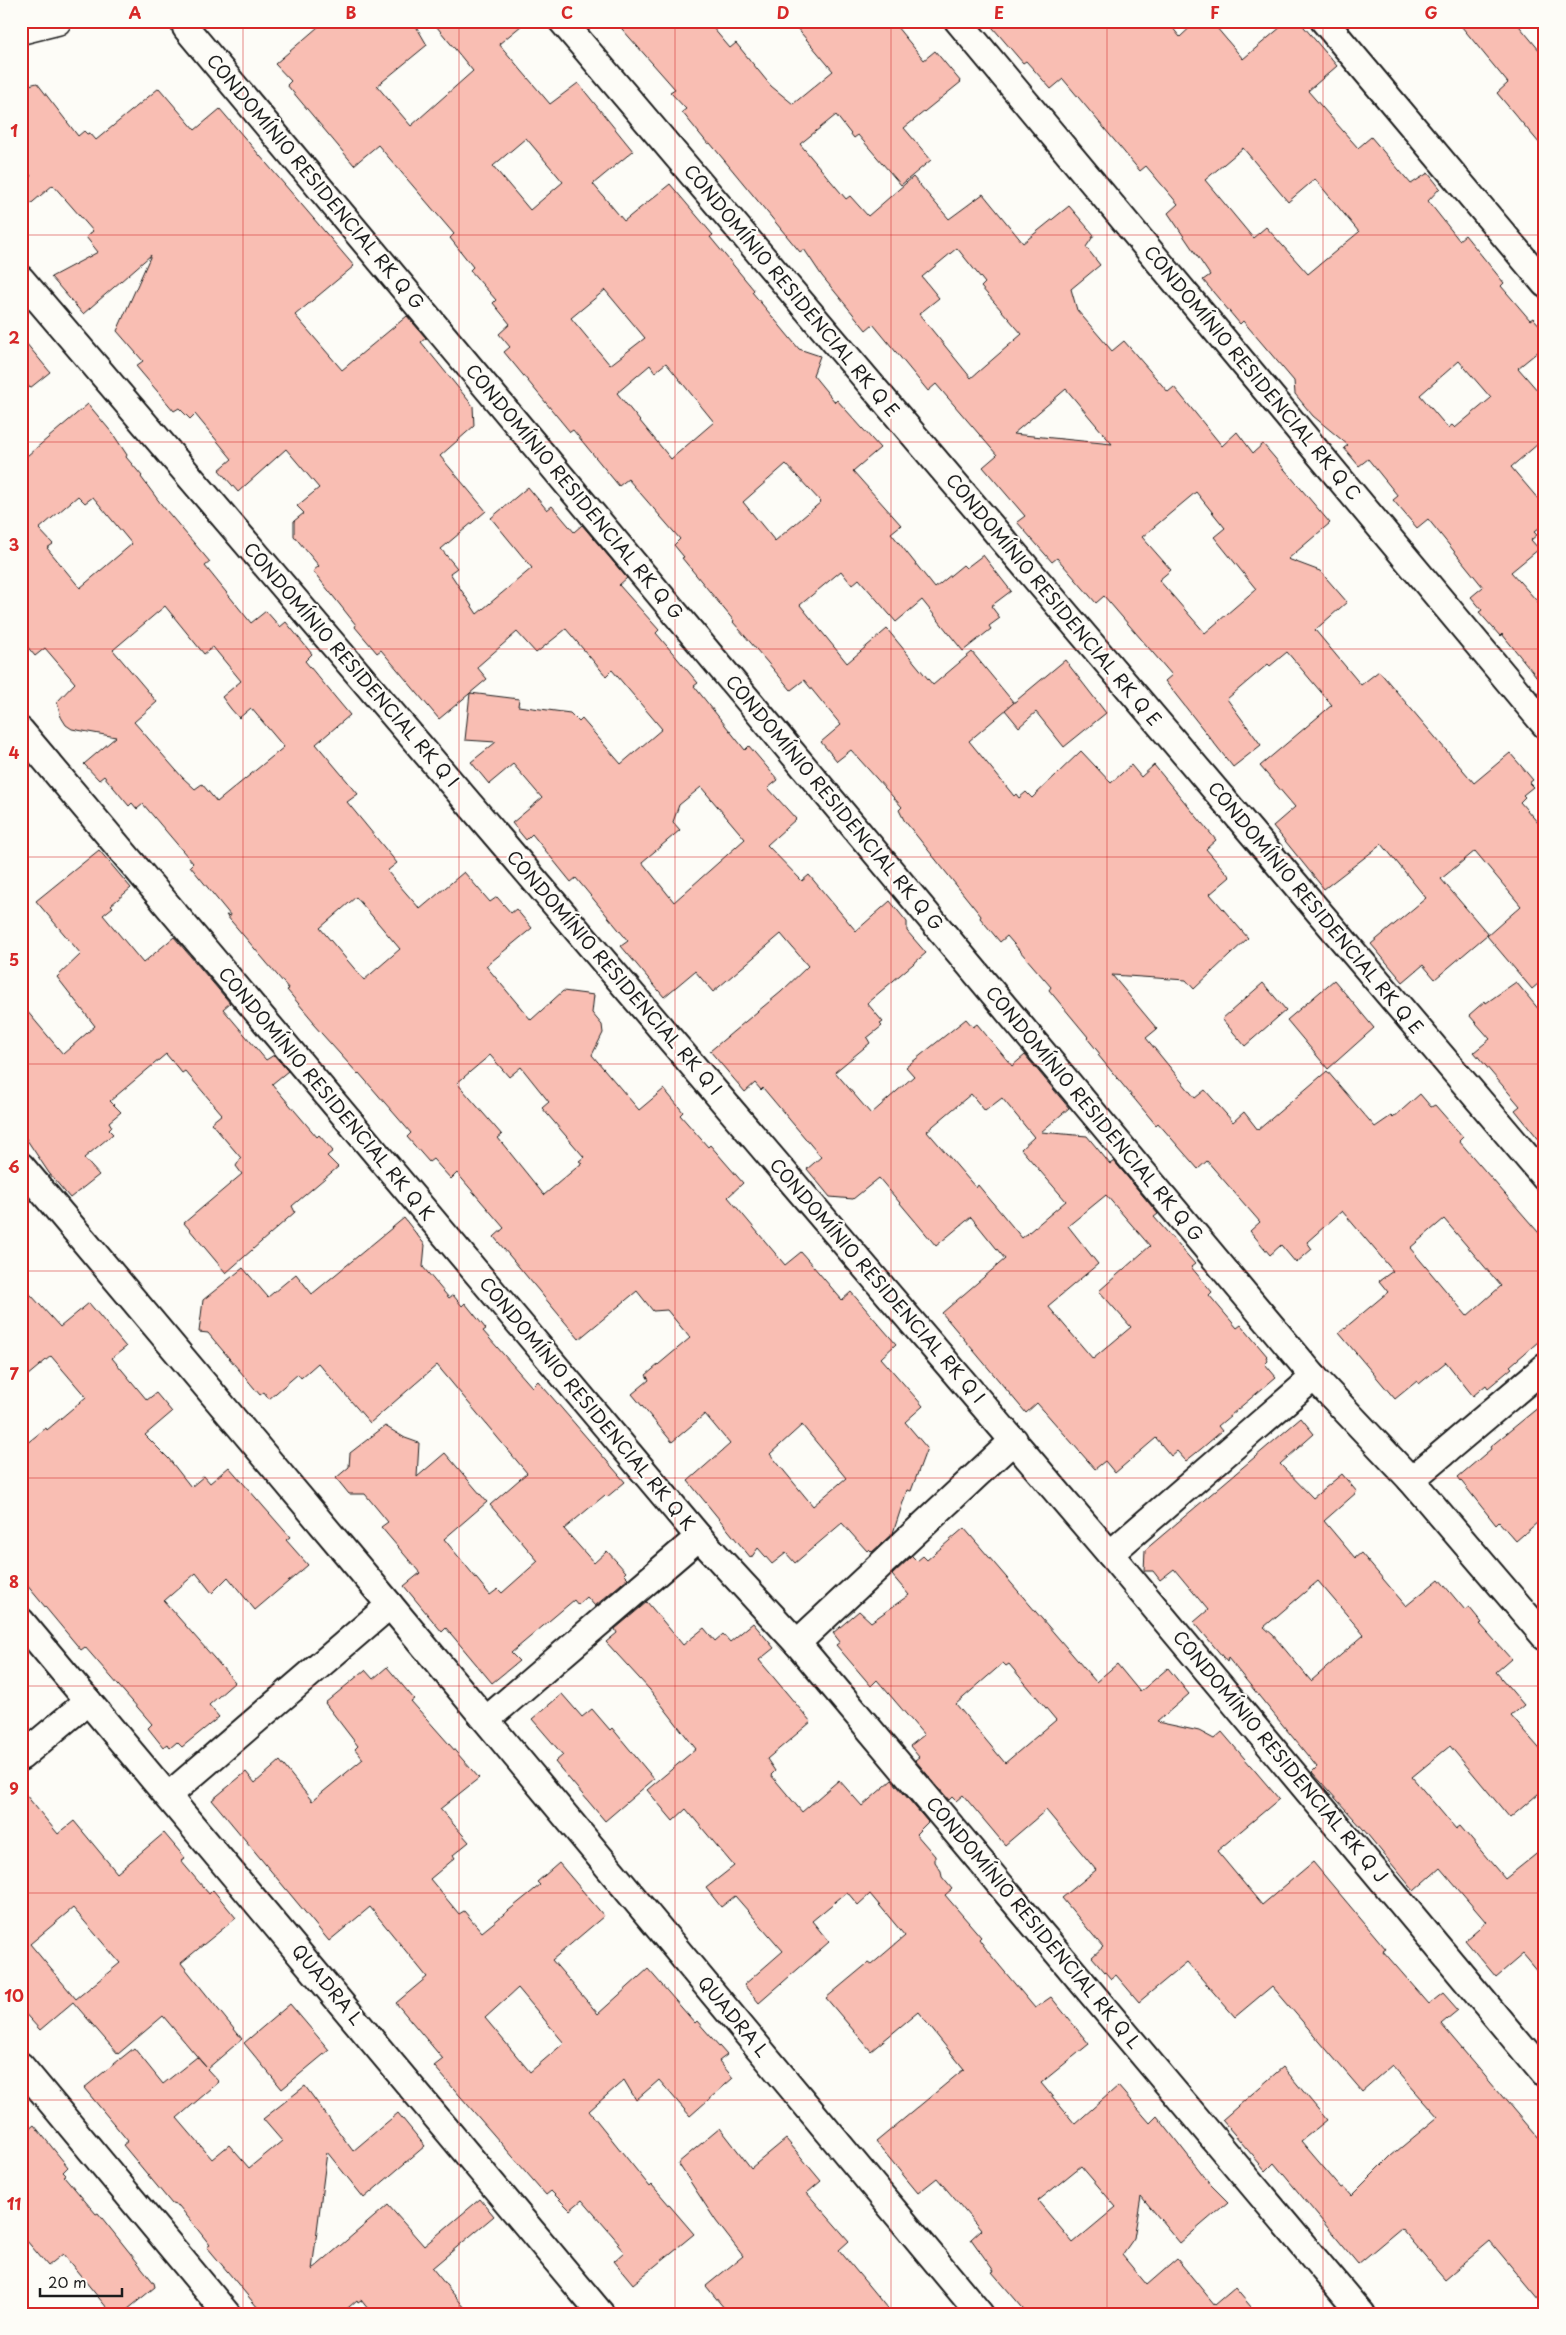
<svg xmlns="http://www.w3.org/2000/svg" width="1566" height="2335" font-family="'Playpen Sans',sans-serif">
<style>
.building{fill:#f9beb3;stroke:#1c1c1c;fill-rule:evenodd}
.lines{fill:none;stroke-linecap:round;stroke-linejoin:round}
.minor-casing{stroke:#1c1c1c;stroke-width:30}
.tertiary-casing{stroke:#1c1c1c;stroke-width:31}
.minor{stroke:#fdfcf7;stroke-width:26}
.tertiary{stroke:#fdfcf7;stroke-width:28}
.grid{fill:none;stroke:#d62828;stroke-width:1;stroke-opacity:0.55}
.labels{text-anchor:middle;stroke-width:4.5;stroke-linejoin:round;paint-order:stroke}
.street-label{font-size:18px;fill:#1c1c1c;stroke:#fdfcf7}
.neatline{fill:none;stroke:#d62828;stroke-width:2}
.grid-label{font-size:16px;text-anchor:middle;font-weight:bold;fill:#d62828}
</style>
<rect width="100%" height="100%" fill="#fdfcf7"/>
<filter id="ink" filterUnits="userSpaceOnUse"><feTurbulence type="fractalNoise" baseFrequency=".02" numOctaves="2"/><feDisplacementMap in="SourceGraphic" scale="10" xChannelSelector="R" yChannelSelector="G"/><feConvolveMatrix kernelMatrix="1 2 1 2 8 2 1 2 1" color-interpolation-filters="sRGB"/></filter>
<g filter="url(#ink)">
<g class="building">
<path d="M325 21H413L427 45 377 86 411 126 473 71 432 21H527L499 44 550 104 578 83 633 151 593 184 624 221 670 184 713 235 710 237 754 290 752 292 799 349 820 356 813 375 835 402 837 400 880 448 853 471 901 525 891 533 935 588 963 565 966 568 983 555 1011 591 991 606 1000 618 989 626 991 629 963 651 922 600 896 622 859 579 852 585 841 571 800 605 847 663 887 629 933 685 972 652 1014 703 969 741 1014 796 1016 794 1019 798 1026 792 1032 798 1081 751 1111 783 1131 765 1141 777 1154 765 1216 840 1206 849 1230 877 1210 894 1248 938 1194 989 1186 980 1112 975 1157 1029 1146 1038 1195 1098 1205 1090 1233 1122 1244 1112 1258 1130 1327 1071 1375 1127 1391 1116 1393 1118 1420 1094 1431 1107 1435 1105 1463 1137 1459 1141 1545 1240V1336L1510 1366 1512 1368 1488 1388 1486 1385 1473 1396 1446 1362 1419 1384 1417 1381 1395 1399 1339 1333 1388 1292 1379 1281 1393 1271 1342 1211 1307 1242 1312 1249 1296 1263 1281 1245 1270 1255 1250 1231 1260 1222 1207 1161 1198 1169 1158 1123 1156 1125 1098 1055 1100 1054 1087 1038 1088 1037 1049 990 1051 987 1007 936 1000 942 980 918 981 916 904 820 899 810 902 807 851 750 837 761 821 742 841 725 804 680 791 690 733 622 734 621 682 558 684 557 674 545 680 539 628 479 619 486 573 430 570 432 504 352 510 347 499 334 510 324 493 303 496 300 470 270 473 267 450 238 454 234 378 145 354 165 287 85 291 81 275 64ZM526 138 563 182 530 210 493 166ZM605 290 645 338 610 365 571 318ZM666 363 714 422 671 459 617 393 650 365 655 372ZM786 464 821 502 775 541 743 502ZM1444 1219 1501 1286 1467 1316 1410 1248Z"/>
<path d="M615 21H707L730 48 736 43 771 86 793 104 833 71 791 21H892L924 60 935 51 961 82 904 128 931 160 901 185 858 135 854 138 836 115 800 144 846 199 850 196 868 216 913 177 949 219 983 194 1023 243 1069 206 1094 235 1086 247 1100 265 1071 289 1077 310 1112 351 1124 341 1168 392 1174 387 1222 446 1237 432 1253 453 1263 444 1330 523 1288 559 1320 571 1347 602 1315 630 1361 685 1379 671 1474 783 1510 753 1533 780 1529 783 1533 787 1523 795 1525 797 1520 802 1545 831V978L1532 989 1487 936 1521 906 1475 851 1441 879 1488 934 1435 979 1423 965 1403 982 1371 944 1426 898 1382 844 1324 889 1273 826 1295 807 1260 766 1332 705 1287 652 1270 666 1268 664 1227 699 1261 745 1233 767 1165 681 1172 675 1104 596 1096 603 1057 558 1052 562 1017 522 1025 516 983 467 997 455 936 384 928 391 873 324 866 330 822 276 804 249 800 252 710 143 708 144 682 112 686 109 670 92 675 89ZM957 248 985 283 981 287 1022 334 971 378 919 314 939 298 922 277ZM1066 389 1112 444 1013 434ZM1196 492 1225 528 1214 537 1256 589 1205 633 1159 580 1171 570 1142 537Z"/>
<path d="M987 21H1167L1180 37 1197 21H1211L1243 59 1288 21H1299L1337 66 1308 91 1329 115 1358 148 1371 137 1411 184 1428 173 1440 188 1428 201 1459 240 1465 235 1504 283 1501 286 1530 320 1533 318 1545 331V346L1518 368 1545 399V438L1511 467 1545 507V523L1534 532 1537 535 1531 540 1539 549 1511 572 1545 610V687L1502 634 1500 636 1479 612 1482 610 1471 597 1483 587 1428 519 1417 528 1393 500 1398 496 1368 459 1359 466 1344 448 1348 445 1313 416 1295 394 1294 381 1243 321 1240 324 1203 280 1210 275 1168 213 1178 204 1146 166 1140 171 1063 79 1051 89 1026 61 1023 63ZM1243 148 1288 202 1315 179 1359 232 1308 274 1266 227 1253 238 1205 180ZM1459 361 1491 398 1455 428 1452 425 1448 428 1420 395Z"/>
<path d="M1457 21H1515L1545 57V150L1497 93 1508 83Z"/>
<path d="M37 83 78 136 84 131 87 134 90 133 96 140 159 88 195 130 220 109 354 266 295 315 342 370 407 316 426 338 421 342 473 406 474 426 440 456 486 511 441 549 457 568 450 573 477 614 532 568 491 518 528 487 547 510 552 506 574 532 582 525 627 578 619 585 659 630 656 633 698 683 694 686 745 750 749 746 778 780 768 788 796 819 767 845 802 881 809 875 856 931 890 901 907 922V931L926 953 867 1003 883 1022 880 1024 882 1026 867 1038 870 1043 835 1072 871 1114 914 1076 906 1067 966 1019 973 1027 977 1024 1012 1066 1025 1055 1069 1108 1041 1132 1087 1136 1110 1164 1114 1161 1158 1214 1154 1217 1195 1264 1191 1267 1212 1292 1209 1295 1237 1328 1241 1325 1267 1356 1266 1357 1268 1361 1265 1364 1276 1377 1218 1426 1222 1431 1201 1449 1186 1461 1177 1451 1171 1456 1156 1438 1115 1473 1105 1461 1095 1469 1037 1403 1026 1413 942 1313 1005 1259 971 1217 936 1246 879 1178 853 1199 830 1197 807 1169 821 1157 763 1088 761 1090 755 1083 745 1092 710 1051 781 992 808 966 781 934 713 992 695 971 664 997 621 946 628 941 576 878 571 882 532 834 526 840 512 823 542 798 513 764 489 784 471 762 496 742 465 740 470 693 519 699 518 706 570 713 579 722 582 719 621 764 662 729 612 670 606 676 566 629 536 653 517 632 477 667 487 679 439 719 381 650 377 653 355 627 356 625 313 571 319 566 294 536V521L304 513 297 506 319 488 286 449 238 492 219 470 232 459 195 414 190 419 179 408 174 411 136 366 143 361 117 331 151 255 83 314 51 277 98 252 86 237 93 231 53 185 21 212V184L31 176 21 164V87ZM701 787 745 839 674 902 642 862 680 830 673 822 679 805ZM971 1094 985 1111 1002 1098 1034 1137 1021 1149 1066 1201 1022 1238 978 1185 976 1188 927 1131ZM1106 1195 1150 1246 1099 1291 1131 1327 1093 1359 1048 1306 1098 1264 1068 1226Z"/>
<path d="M21 337 50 372 30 388 21 377Z"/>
<path d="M88 404 113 434 127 455 126 457 142 476 141 477 161 504 210 562 205 566 251 623 266 611 280 627 286 622 312 654 305 661 350 715 316 744 358 794 347 802 397 863 387 871 406 893 420 909 464 872 490 902 497 897 511 913 516 909 532 928 486 966 531 1020 563 991 594 995 592 1013 602 1025 603 1033 592 1055 639 1110 664 1089 683 1112 680 1115 708 1147 710 1145 743 1183 728 1197 785 1265 801 1252 842 1300 851 1292 896 1344 881 1358 923 1406 905 1422 927 1448 911 1491 907 1490 893 1533 872 1552 869 1549 867 1551 842 1523 795 1563 786 1553 772 1564 758 1548 751 1558 688 1481 730 1444 705 1414 672 1442 632 1394 649 1380 646 1375 690 1338 667 1310 653 1311 637 1291 579 1339 494 1237 504 1228 457 1173 451 1179 433 1159 429 1162 407 1137 411 1133 359 1073 358 1074 313 1024 314 1022 287 990 289 989 226 915 231 916 190 866 193 863 143 804 137 809 132 803 129 806 104 776 99 780 84 764 116 737 72 729 66 725 61 717 57 702 75 683 45 648 35 656 21 639V461ZM78 496 85 503 93 497 132 544 80 588 47 548 53 544 39 529ZM165 606 204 654 213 647 241 681 222 697 231 709 239 718 251 708 284 747 217 802 202 784 195 789 182 777 134 722 157 702 113 650ZM356 897 400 949 364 980 320 928ZM490 1055 509 1077 521 1067 549 1102 542 1108 584 1157 579 1161 582 1163 544 1195 498 1138 502 1135 457 1083ZM802 1425 846 1478 813 1506 770 1454Z"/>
<path d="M1065 660 1106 713 1064 747 1036 712 1019 727 1005 710Z"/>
<path d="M99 850 131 888 111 905 113 907 103 915 143 963 174 937 230 1003 223 1009 266 1060 274 1055 288 1071 272 1084 317 1137 319 1135 333 1151 327 1156 338 1167 292 1206 295 1212 226 1273 184 1223 242 1174 236 1166 241 1158 211 1123 222 1114 185 1071 182 1073 166 1054 110 1101 121 1112 109 1122 112 1127 109 1130 113 1134 84 1158 99 1175 70 1198 49 1173 23 1134 21 1124V1004L63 1054 95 1026 57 977 81 954 36 901Z"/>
<path d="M1334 980 1374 1028 1328 1069 1287 1020Z"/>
<path d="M1516 982 1545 1017V1147L1515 1110 1520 1106 1474 1052 1490 1039 1469 1015 1485 1001 1486 1003Z"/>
<path d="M1263 983 1286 1010 1245 1046 1222 1019Z"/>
<path d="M404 1218 425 1245 423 1267 449 1298 453 1295 462 1306 465 1303 486 1329 483 1331 532 1387 538 1381 625 1482 607 1497 605 1495 564 1529 594 1563 607 1551 626 1572 624 1574 628 1578 595 1606 587 1597 578 1605 574 1600 511 1653 519 1661 492 1683 446 1628 442 1632 404 1586 420 1573 381 1527 388 1522 365 1494H349L336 1478 349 1467 350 1453 385 1426 405 1438 419 1443 417 1477 445 1453 487 1502 444 1539 490 1595 498 1589 502 1593 538 1561 490 1505 527 1473 437 1365 370 1423 318 1363 301 1378 298 1374 269 1399 264 1392 260 1395 208 1333 199 1332 203 1300 243 1268 268 1297 296 1274 312 1294Z"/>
<path d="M21 1284 60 1327 89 1303 126 1347 112 1358 147 1400 156 1393 172 1412 145 1435 169 1459 191 1487 204 1476 210 1483 229 1467 290 1537 286 1540 308 1565 255 1610 228 1577 212 1593 196 1573 164 1601 235 1682 209 1705 219 1717 182 1747 177 1742 170 1748 167 1744 163 1747 148 1728 152 1724 85 1647 81 1650 21 1578V1448L46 1428 47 1430 86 1397 51 1356 21 1381Z"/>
<path d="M1545 1402V1516L1516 1541 1499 1522 1496 1525 1458 1477 1491 1449 1490 1447Z"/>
<path d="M1301 1418 1314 1434 1280 1464 1313 1498 1342 1474 1357 1492 1324 1521 1355 1558 1361 1553 1406 1606 1439 1579 1465 1610 1469 1607 1482 1623 1480 1624 1511 1659 1496 1672 1524 1705 1511 1716 1545 1755V1788L1510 1818 1450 1746 1412 1777 1456 1829 1460 1826 1505 1879 1545 1847V1980L1523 1954 1496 1977 1465 1940 1486 1922 1440 1868 1414 1891 1363 1829 1312 1772 1317 1767 1228 1658 1227 1662 1194 1622 1208 1610 1174 1569 1160 1580 1153 1571H1144L1145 1550ZM1318 1581 1364 1635 1311 1681 1273 1635 1264 1627Z"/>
<path d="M964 1528 1096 1682 1117 1664 1140 1692 1168 1668 1189 1694 1157 1722 1199 1731 1214 1739 1222 1732 1279 1799 1217 1851 1262 1905 1313 1862 1386 1949 1383 1951 1429 2004 1443 1993 1458 2010 1441 2024 1545 2147V2307L1490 2241 1445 2279 1401 2228 1358 2264 1274 2163 1266 2171 1222 2120 1283 2067 1327 2120 1301 2141 1341 2188 1343 2187 1351 2196 1391 2156 1438 2117 1392 2065 1362 2091 1272 1986 1235 2017 1187 1962 1139 2002 1116 1975 1111 1979 1092 1957 1103 1947 1062 1898 1096 1870 1046 1810 1005 1845 963 1795 956 1801 952 1797 949 1800 915 1760 919 1757 910 1746 924 1735 877 1680 871 1686 836 1645 840 1642 833 1633 859 1611 871 1622 909 1595 892 1575 912 1556 917 1561 923 1556 927 1560ZM1003 1663 1006 1666 1009 1664 1056 1720 1005 1763 956 1704Z"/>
<path d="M647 1602 683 1645 704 1628 715 1641 723 1634 730 1642 753 1623 774 1648 759 1660 811 1722 767 1759 775 1771 771 1775 802 1812 839 1780 862 1806 892 1780 928 1822 916 1834 935 1856V1862L941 1871 942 1877 952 1889 945 1895 981 1937 979 1939 989 1953 1035 2008 1051 1997 1089 2044 1041 2083 1075 2124 1118 2086 1150 2123 1157 2116 1211 2185 1228 2202 1180 2243 1141 2196 1134 2238 1122 2255 1147 2285 1177 2259 1215 2305 1235 2288 1257 2314H1028L992 2272 994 2271 971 2239 981 2230 937 2178 918 2193 876 2142 964 2069 918 2012 871 2051 826 1998 868 1963 871 1965 905 1936 870 1894 858 1905 847 1892 812 1921 829 1942 759 2003 744 1985 783 1951 735 1896 721 1907 706 1888 734 1866 686 1809 673 1821 647 1790 696 1749 650 1690 606 1642 617 1633 615 1629ZM1081 2166 1116 2207 1073 2243 1038 2201Z"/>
<path d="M387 1667 414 1699 411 1701 479 1778 440 1809 469 1842 453 1855 455 1858 430 1879 459 1914 464 1911 482 1932 540 1885 537 1882 559 1863 604 1916 552 1960 598 2014 648 1969 695 2023 697 2021 727 2055 719 2061 733 2078 690 2116 659 2080 636 2100 624 2080 589 2111 650 2187 652 2185 694 2234 633 2284 614 2261 624 2252 617 2244 619 2243 582 2200 570 2210 551 2191 546 2195 434 2066 443 2059 396 2003 427 1977 370 1907 329 1941 212 1800 246 1772 255 1783 280 1761 312 1801 363 1759 355 1749 358 1746 325 1703 365 1670 373 1679ZM518 1988 564 2043 530 2072 485 2018Z"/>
<path d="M562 1694 582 1717 592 1709 610 1730 612 1728 654 1779 605 1821 555 1762 563 1755 532 1719Z"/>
<path d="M21 1789 58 1834 74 1821 117 1873 164 1833 185 1858 181 1861 209 1894 213 1890 236 1918 181 1963 242 2039 207 2069 219 2082 177 2118 212 2159 229 2145 249 2168 282 2141 263 2119 305 2086 353 2151 398 2113 425 2146 364 2198 327 2152 312 2270 388 2205 424 2246 480 2199 494 2216 432 2268 470 2314H372L361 2300 358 2302 357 2300 341 2314H263L207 2247 210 2245 179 2206 172 2204 123 2145 128 2141 84 2088 134 2048 163 2084 197 2057 206 2067 163 2016 118 2054 73 2002 40 2030 21 2009ZM73 1908 120 1963 76 1999 30 1944Z"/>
<path d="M290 2004 329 2050 282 2089 244 2043Z"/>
<path d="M34 2125 68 2167 63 2172 66 2175 64 2176 96 2214 98 2213 154 2283 155 2287 122 2314H112L63 2254 48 2266 21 2234V2136Z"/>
<path d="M720 2128 751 2168 786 2139 821 2181 807 2193 849 2241 839 2250 892 2314H729L706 2286 743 2256 716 2221 678 2163Z"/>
</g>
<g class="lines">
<g class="minor-casing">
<g id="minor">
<path d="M185 21 186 28 1314 1377 1411 1480 1545 1637"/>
<path d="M562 21 1545 1178"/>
<path d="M958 21 1545 725"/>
<path d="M1324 21 1545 284"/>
<path d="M21 279 1110 1554 1545 2075"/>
<path d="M21 731 699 1537 797 1643 1361 2314"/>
<path d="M21 1166 390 1605 980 2314"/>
<path d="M1411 1480 1545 1367"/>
<path d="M1110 1554 1314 1377"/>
<path d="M21 1621 601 2314"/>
<path d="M797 1643 1014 1440"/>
<path d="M486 1720 699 1537"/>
<path d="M21 1757 88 1701"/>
<path d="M169 1795 390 1605"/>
<path d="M21 2066 227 2314"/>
</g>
</g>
<g class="tertiary-casing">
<path id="tertiary" d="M21 30 57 21"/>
</g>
<use href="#minor" class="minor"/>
<use href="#tertiary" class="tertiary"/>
</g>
</g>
<path class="grid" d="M243 21V2314M459 21V2314M675 21V2314M891 21V2314M1107 21V2314M1323 21V2314M21 235H1545M21 442H1545M21 649H1545M21 857H1545M21 1064H1545M21 1271H1545M21 1478H1545M21 1686H1545M21 1893H1545M21 2100H1545"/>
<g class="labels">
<g class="street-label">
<text transform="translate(315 182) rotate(50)" y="6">CONDOMÍNIO RESIDENCIAL RK Q G</text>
<text transform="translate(791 291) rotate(50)" y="6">CONDOMÍNIO RESIDENCIAL RK Q E</text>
<text transform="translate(1252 373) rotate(50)" y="6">CONDOMÍNIO RESIDENCIAL RK Q C</text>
<text transform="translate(574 492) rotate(50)" y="6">CONDOMÍNIO RESIDENCIAL RK Q G</text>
<text transform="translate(1053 600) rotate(50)" y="6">CONDOMÍNIO RESIDENCIAL RK Q E</text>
<text transform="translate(351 665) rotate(49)" y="6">CONDOMÍNIO RESIDENCIAL RK Q I</text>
<text transform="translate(834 803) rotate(50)" y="6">CONDOMÍNIO RESIDENCIAL RK Q G</text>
<text transform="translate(1315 908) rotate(50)" y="6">CONDOMÍNIO RESIDENCIAL RK Q E</text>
<text transform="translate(614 973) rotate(49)" y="6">CONDOMÍNIO RESIDENCIAL RK Q I</text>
<text transform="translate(326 1094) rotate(50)" y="6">CONDOMÍNIO RESIDENCIAL RK Q K</text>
<text transform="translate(1094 1114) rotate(50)" y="6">CONDOMÍNIO RESIDENCIAL RK Q G</text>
<text transform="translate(877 1281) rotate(49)" y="6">CONDOMÍNIO RESIDENCIAL RK Q I</text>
<text transform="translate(587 1404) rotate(50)" y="6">CONDOMÍNIO RESIDENCIAL RK Q K</text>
<text transform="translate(1280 1757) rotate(50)" y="6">CONDOMÍNIO RESIDENCIAL RK Q J</text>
<text transform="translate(1033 1923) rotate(50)" y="6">CONDOMÍNIO RESIDENCIAL RK Q L</text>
<text transform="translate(327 1985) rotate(50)" y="6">QUADRA L</text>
<text transform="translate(733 2017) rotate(50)" y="6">QUADRA L</text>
</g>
</g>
<rect width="1566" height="2335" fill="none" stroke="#fdfcf7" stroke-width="55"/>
<path d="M40 2288v8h82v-8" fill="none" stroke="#1c1c1c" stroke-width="2.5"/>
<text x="48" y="2288" font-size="15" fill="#1c1c1c" stroke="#fdfcf7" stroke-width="4" paint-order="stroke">20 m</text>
<rect x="28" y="28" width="1510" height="2280" class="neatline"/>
<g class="grid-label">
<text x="135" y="19">A</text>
<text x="351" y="19">B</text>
<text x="567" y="19">C</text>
<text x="783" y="19">D</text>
<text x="999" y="19">E</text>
<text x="1215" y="19">F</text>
<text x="1431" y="19">G</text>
<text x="14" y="137">1</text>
<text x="14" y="344">2</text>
<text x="14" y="551">3</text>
<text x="14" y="759">4</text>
<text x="14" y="966">5</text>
<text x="14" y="1173">6</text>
<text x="14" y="1380">7</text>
<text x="14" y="1588">8</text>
<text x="14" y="1795">9</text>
<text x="14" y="2002">10</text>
<text x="14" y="2210">11</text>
</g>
</svg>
